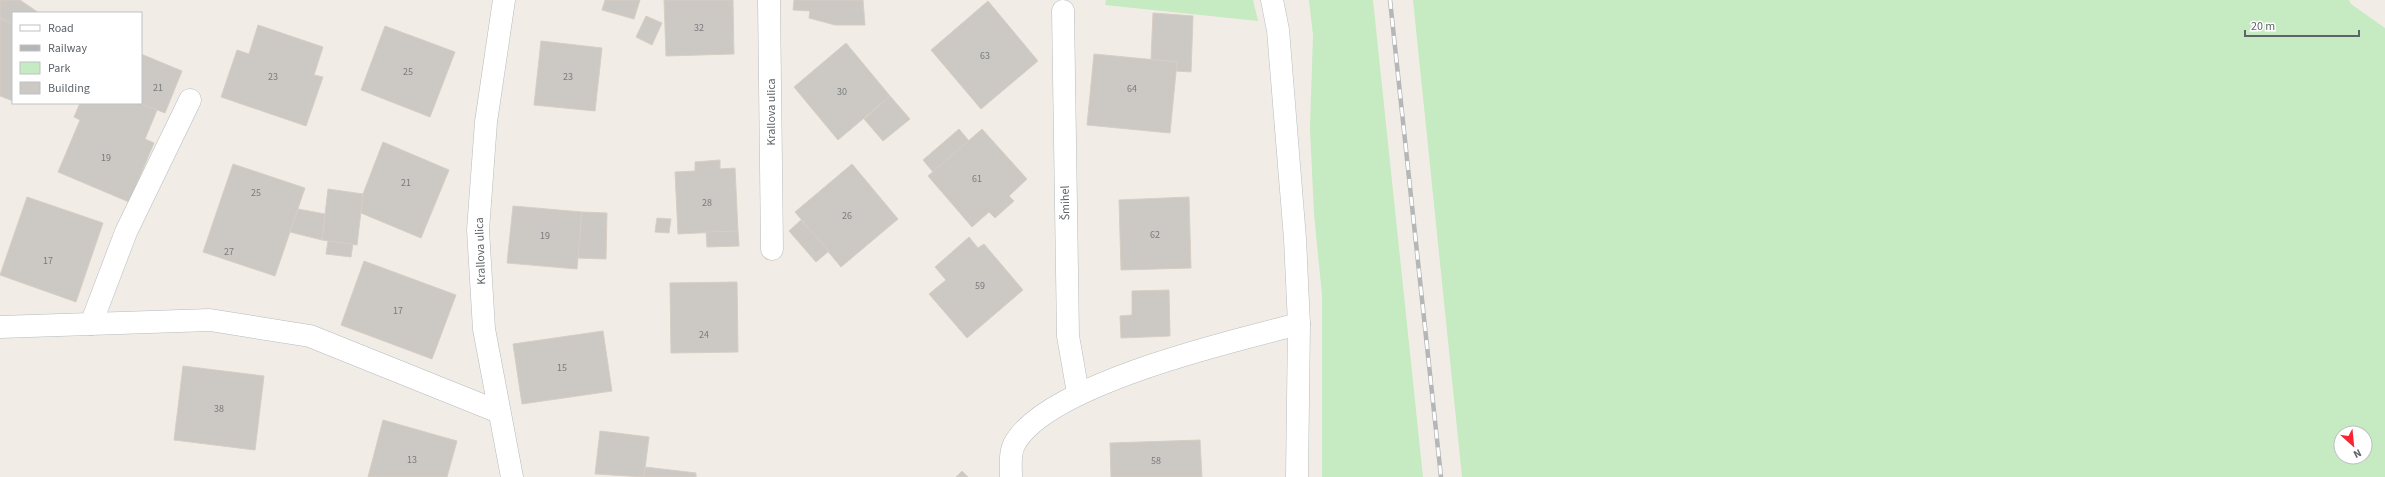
<svg xmlns="http://www.w3.org/2000/svg" width="2385" height="477" font-family="'Source Sans 3',sans-serif">
<style>
.green{fill:#c6eac1;fill-rule:evenodd}
.building{fill:#ccc8c3;stroke:#d7cec4}
.lines{fill:none;stroke-linecap:round;stroke-linejoin:round}
.street-casing{stroke:#b6babe;stroke-width:23}
.secondary-casing{stroke:#b7bcc1;stroke-width:23}
.street{stroke:#fff;stroke-width:22}
.secondary{stroke:#fff;stroke-width:22}
.rail-casing{stroke:#b5b6b7;stroke-width:4.5}
.rail{stroke:#fff;stroke-width:3;stroke-dasharray:9;stroke-linecap:butt}
.labels{text-anchor:middle;stroke-width:4;stroke-linejoin:round;paint-order:stroke}
.number-label{font-size:10px;fill:#797c7f}
.street-label{font-size:12px;fill:#5d6368;stroke:#fff}
</style>
<rect width="100%" height="100%" fill="#f1ede6"/>
<g class="green">
<path d="M1106 0H1253L1258 21 1105 5Z"/>
<path d="M1309 0H1373L1423 477H1322V295L1314 214 1310 128 1313 35Z"/>
<path d="M1413 0H2349L2351 4 2385 28V477H1462ZM2341 433H2365V457H2341Z"/>
</g>
<g class="building">
<path d="M0 0H20L39 13H13V24L0 18Z"/>
<path d="M605 0H640L634 19 602 10Z"/>
<path d="M664 0H733L734 54 666 56Z"/>
<path d="M794 0H863L865 25H835L809 18 810 11 793 10Z"/>
<path d="M988 1 1038 61 981 109 931 50Z"/>
<path d="M1153 13 1193 16 1191 72 1176 71 1177 62 1151 60Z"/>
<path d="M646 16 662 23 652 45 636 37Z"/>
<path d="M0 18 13 24V101L0 96Z"/>
<path d="M258 25 323 47 314 75 323 77 306 126 221 97 237 50 249 54Z"/>
<path d="M385 26 455 52 430 117 361 90Z"/>
<path d="M541 41 602 48 595 111 534 105Z"/>
<path d="M846 43 890 96 838 140 794 87Z"/>
<path d="M141 54 182 71 165 113 139 103H141Z"/>
<path d="M1094 54 1177 62 1170 133 1087 125Z"/>
<path d="M890 96 910 119 883 141 864 119Z"/>
<path d="M80 103H139L157 110 145 139 154 143 129 202 58 172 80 120 74 117Z"/>
<path d="M959 129 969 141 933 172 923 160Z"/>
<path d="M982 129 1027 179 1009 196 1014 201 995 218 989 212 972 227 928 176Z"/>
<path d="M383 142 449 170 421 238 361 213 363 194Z"/>
<path d="M720 160V169L735 168 738 231 678 234 675 172 695 171V162Z"/>
<path d="M233 164 305 188 275 276 203 252Z"/>
<path d="M852 164 898 219 841 267 795 212Z"/>
<path d="M328 189 363 194 357 245 322 240Z"/>
<path d="M27 197 103 223 76 302 0 275Z"/>
<path d="M1189 197 1191 268 1121 270 1119 200Z"/>
<path d="M513 206 582 212 577 269 507 263Z"/>
<path d="M298 209 325 214 322 240 290 232Z"/>
<path d="M582 212 607 213 606 259 578 258Z"/>
<path d="M657 218 671 219 669 233 655 232Z"/>
<path d="M801 220 829 251 816 262 789 231Z"/>
<path d="M738 231 739 246 707 247 706 232Z"/>
<path d="M969 237 978 248 984 244 1023 290 967 338 929 294 946 280 935 267Z"/>
<path d="M328 241 353 244 351 257 326 254Z"/>
<path d="M364 261 456 295 432 359 341 325Z"/>
<path d="M737 282 738 352 671 353 670 283Z"/>
<path d="M1169 290 1170 336 1121 338 1120 316 1132 315V291Z"/>
<path d="M603 331 612 391 522 404 513 344Z"/>
<path d="M183 366 264 376 255 450 174 440Z"/>
<path d="M383 420 457 441 447 477H368Z"/>
<path d="M600 431 649 437 644 477 595 474Z"/>
<path d="M1200 440 1202 477H1111L1110 443Z"/>
<path d="M645 467 696 473V477H644Z"/>
<path d="M962 471 968 477H956Z"/>
</g>
<g class="lines">
<g class="street-casing">
<g id="street">
<path d="M504 0 486 122 478 230 484 329 512 477"/>
<path d="M769 0 772 249"/>
<path d="M1063 11 1068 336 1078 393"/>
<path d="M91 324 126 232 190 100"/>
<path d="M0 327 210 320 310 336 499 412"/>
<path d="M1011 477C1011 465 1009 452 1016 441 1053 383 1232 341 1299 324"/>
</g>
</g>
<g class="secondary-casing">
<path id="secondary" d="M1272 0 1278 30 1295 239 1299 324 1297 477"/>
</g>
<use href="#street" class="street"/>
<use href="#secondary" class="secondary"/>
<g class="rail-casing">
<path id="rail" d="M1390 0 1441 477"/>
</g>
<use href="#rail" class="rail"/>
</g>
<g class="labels">
<g class="number-label">
<text x="699" y="31">32</text>
<text x="985" y="59">63</text>
<text x="408" y="75">25</text>
<text x="273" y="80">23</text>
<text x="568" y="80">23</text>
<text x="158" y="91">21</text>
<text x="1132" y="92">64</text>
<text x="842" y="95">30</text>
<text x="106" y="161">19</text>
<text x="977" y="182">61</text>
<text x="406" y="186">21</text>
<text x="256" y="196">25</text>
<text x="707" y="206">28</text>
<text x="847" y="219">26</text>
<text x="1155" y="238">62</text>
<text x="545" y="239">19</text>
<text x="229" y="255">27</text>
<text x="48" y="264">17</text>
<text x="980" y="289">59</text>
<text x="398" y="314">17</text>
<text x="704" y="338">24</text>
<text x="562" y="371">15</text>
<text x="219" y="412">38</text>
<text x="412" y="463">13</text>
<text x="1156" y="464">58</text>
</g>
<g class="street-label">
<text transform="translate(771 112) rotate(-90)" y="4">Krallova ulica</text>
<text transform="translate(1065 203) rotate(-91)" y="4">Šmihel</text>
<text transform="translate(480 251) rotate(-92)" y="4">Krallova ulica</text>
</g>
</g>
<rect x="12" y="12" width="130" height="92" fill="#ffffff" stroke="#bec1c3"/>
<rect x="20" y="25" width="20" height="6" fill="#ffffff" stroke="#bec1c3"/>
<text x="48" y="32" font-size="12" fill="#5d6368">Road</text>
<rect x="20" y="45" width="20" height="6" fill="#b5b6b7" stroke="#bec1c3"/>
<text x="48" y="52" font-size="12" fill="#5d6368">Railway</text>
<rect x="20" y="62" width="20" height="12" fill="#c6eac1" stroke="#bec1c3"/>
<text x="48" y="72" font-size="12" fill="#5d6368">Park</text>
<rect x="20" y="82" width="20" height="12" fill="#ccc8c3" stroke="#bec1c3"/>
<text x="48" y="92" font-size="12" fill="#5d6368">Building</text>
<g transform="translate(2353 445) rotate(153)"><circle r="19" fill="#ffffff" stroke="#bec1c3"/>
<path d="M0-3L7 15L0 10L-7 15Z" fill="#f82531"/>
<text y="-6" font-size="11" font-weight="bold" text-anchor="middle" fill="#5d6368">N</text>
</g>
<path d="M2245 30v6h114v-6" fill="none" stroke="#5d6368" stroke-width="2"/>
<text x="2251" y="30" font-size="12" fill="#5d6368" stroke="#ffffff" stroke-width="3" paint-order="stroke">20 m</text>
</svg>
